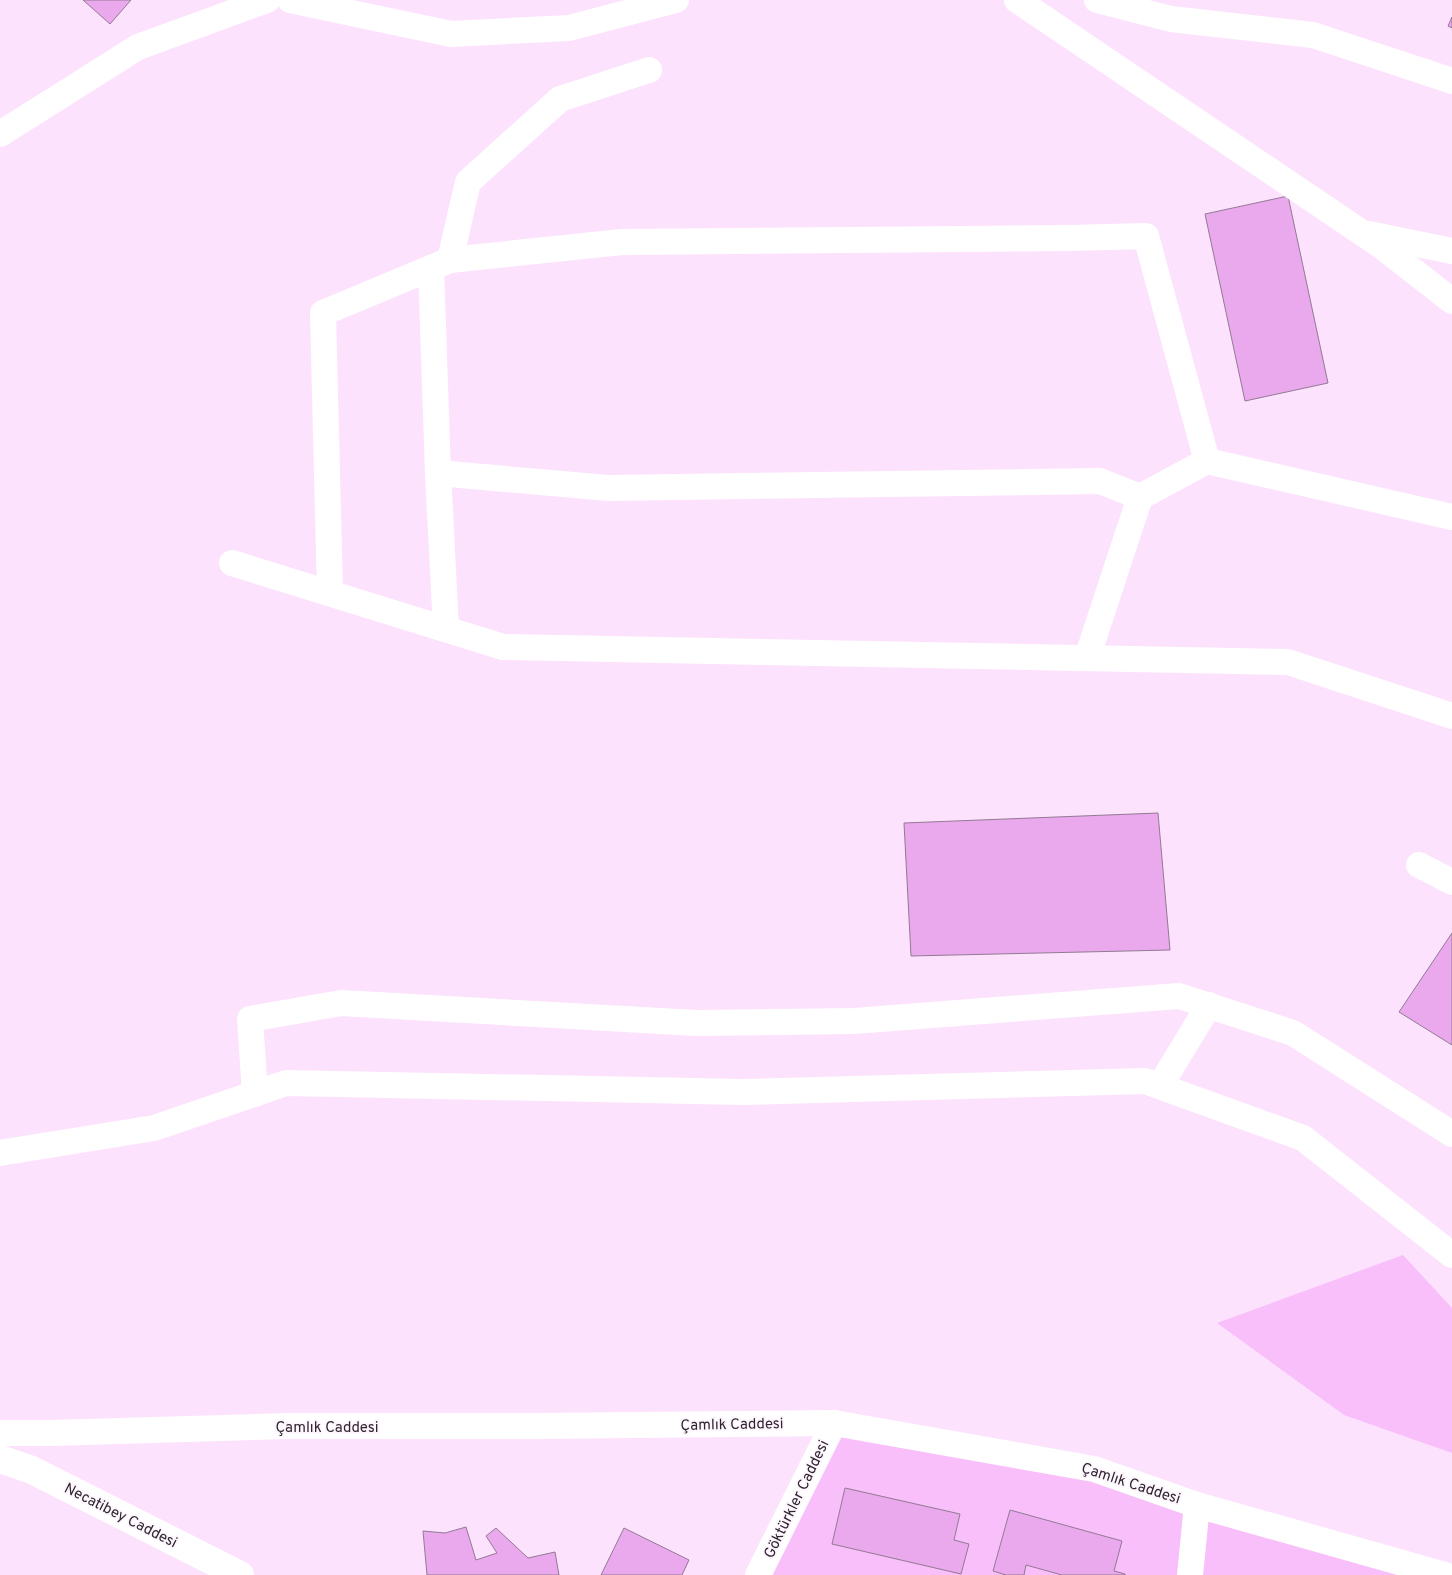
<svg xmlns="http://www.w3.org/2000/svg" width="1452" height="1575" font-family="Overpass,sans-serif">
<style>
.green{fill:#f8bffa}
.building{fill:#eaa8ed;stroke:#927a93}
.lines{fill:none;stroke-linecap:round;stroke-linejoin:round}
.street{stroke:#fff;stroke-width:26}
.secondary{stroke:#fff;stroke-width:28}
.labels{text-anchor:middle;stroke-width:4;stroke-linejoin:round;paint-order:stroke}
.street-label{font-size:15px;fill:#302530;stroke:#fdf7fd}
</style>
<rect width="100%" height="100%" fill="#fde2fe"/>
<g class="green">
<path d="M1403 1255 1452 1308V1453L1344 1415 1217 1323Z"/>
<path d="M834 1423 1094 1469 1445 1575H758Z"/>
</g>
<g class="building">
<path d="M83 0H131L110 24Z"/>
<path d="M1452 17V28L1448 26Z"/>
<path d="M1288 196 1328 383 1245 401 1205 214Z"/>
<path d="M1158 813 1170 950 911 956 904 823Z"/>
<path d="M1452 933V1045L1399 1012Z"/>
<path d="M845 1488 960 1514 954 1540 969 1544 961 1574 832 1544Z"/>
<path d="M1010 1510 1122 1541 1114 1571 1125 1574V1575H1062L1026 1565 1024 1575H1006L993 1571Z"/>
<path d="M466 1527 476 1560 497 1553 486 1536 496 1528 528 1558 555 1552 559 1575H427L423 1531 445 1533Z"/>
<path d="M624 1528 689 1560 682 1575H601Z"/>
</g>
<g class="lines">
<g class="street">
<path d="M290 0 451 34 569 28 676 0"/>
<path d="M1017 0 1380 245 1452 301"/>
<path d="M1097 0 1171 19 1313 35 1452 81"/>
<path d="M0 134 138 47 267 0"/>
<path d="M1369 234 1452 251"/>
<path d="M450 260 622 242 1070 238 1146 236 1207 461"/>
<path d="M431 268 438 473 446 629"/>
<path d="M438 473 608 488 1100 481 1140 497"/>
<path d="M232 563 503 647 1288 662 1452 716"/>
<path d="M330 593 323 313 450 260 468 182 560 99 649 70"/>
<path d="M1087 658 1140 497 1207 461 1452 517"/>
<path d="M1419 865 1452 882"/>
<path d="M1160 1086 1209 1005"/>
<path d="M255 1094 250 1019 341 1003 696 1023 854 1021 1179 996 1293 1033 1452 1134"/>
<path d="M0 1153 154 1128 286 1083 743 1092 1145 1081 1303 1138 1452 1255"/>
<path d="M0 1433H51L286 1426H533L834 1423 1094 1469 1197 1505 1445 1575"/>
<path d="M758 1575 834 1423"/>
<path d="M1190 1575 1197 1505"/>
</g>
<path class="secondary" d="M0 1459 32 1470 240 1575"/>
</g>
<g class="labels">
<g class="street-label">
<text transform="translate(732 1424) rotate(-1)" y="5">Çamlık Caddesi</text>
<text x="327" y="1432">Çamlık Caddesi</text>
<text transform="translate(1131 1483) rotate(18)" y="5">Çamlık Caddesi</text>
<text transform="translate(796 1499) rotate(-64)" y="5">Göktürkler Caddesi</text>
<text transform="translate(121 1515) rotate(27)" y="5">Necatibey Caddesi</text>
</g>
</g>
</svg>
